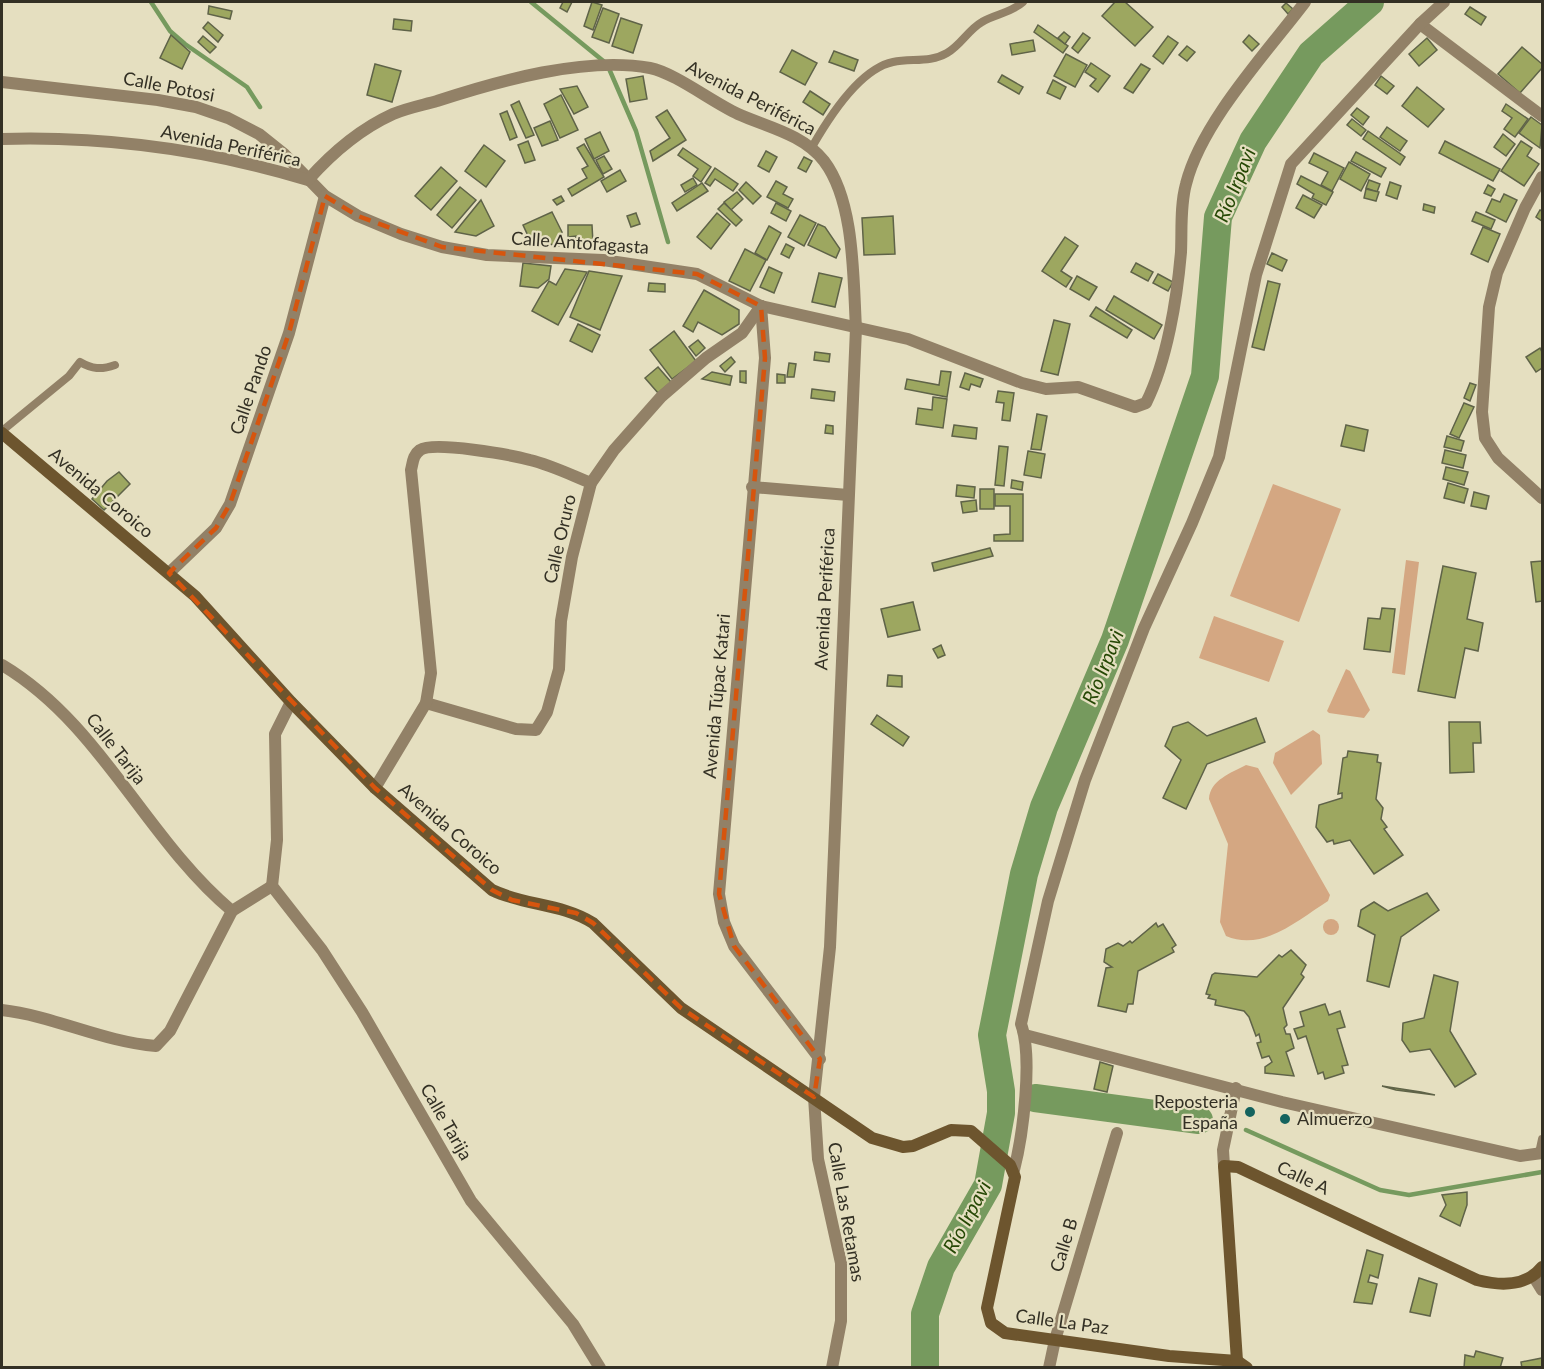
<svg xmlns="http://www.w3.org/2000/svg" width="1544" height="1369" font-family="Lato,sans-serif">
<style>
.green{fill:#d4a782}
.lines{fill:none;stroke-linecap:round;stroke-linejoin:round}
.stream{stroke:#769a5e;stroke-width:4.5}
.river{stroke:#769a5e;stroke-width:28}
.building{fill:#9da760;stroke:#5f6348;stroke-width:1.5}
.lane{stroke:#928167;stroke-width:8}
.street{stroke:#928167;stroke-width:12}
.secondary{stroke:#6d552e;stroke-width:12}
.marked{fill:none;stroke:#d6550e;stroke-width:4.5;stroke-dasharray:12 8;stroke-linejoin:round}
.poi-dot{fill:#14635e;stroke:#e5dfc0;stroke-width:2}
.labels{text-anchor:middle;stroke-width:4.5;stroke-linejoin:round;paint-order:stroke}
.street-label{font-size:18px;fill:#333024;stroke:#e5dfc0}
.poi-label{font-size:18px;fill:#333024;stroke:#e5dfc0;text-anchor:end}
.water-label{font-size:20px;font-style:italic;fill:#264805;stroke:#e5dfc0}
</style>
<rect width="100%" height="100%" fill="#e5dfc0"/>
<g class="green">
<path d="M1273 484 1341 509 1299 622 1230 596Z"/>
<path d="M1406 560 1419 562 1405 675 1392 673Z"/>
<path d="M1214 616 1284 641 1269 682 1199 658Z"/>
<path d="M1346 669 1350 671 1370 710 1364 718 1329 713 1327 711Z"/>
<path d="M1313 730 1320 735 1322 764 1291 795 1273 763 1275 753Z"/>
<path d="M1246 765 1258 768 1330 895 1328 901C1298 920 1263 952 1226 936L1220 922 1228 844 1209 799C1210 780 1231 773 1246 765Z"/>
<circle cx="1331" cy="927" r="8"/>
</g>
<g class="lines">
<g class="stream">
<path d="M151 2 170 31 185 44 247 87 260 107"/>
<path d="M531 2 607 64 636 131 668 242"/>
<path d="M1246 1130 1380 1190 1409 1195 1542 1172"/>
</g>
<g class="river">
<path d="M1035 1098 1199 1120"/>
<path d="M925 1368V1314L941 1267 988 1185 1001 1113V1091L992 1035 1024 874 1044 807 1115 640 1205 376 1218 217 1253 141 1311 54 1370 2"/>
</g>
</g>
<g class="building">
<path d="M563 2H572L567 12 560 8Z"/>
<path d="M592 2 602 5 593 30 584 26Z"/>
<path d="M1115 2H1125L1153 27 1135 46 1102 16Z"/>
<path d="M1286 3 1293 9 1288 14 1282 7Z"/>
<path d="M209 6 232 11 230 19 208 14Z"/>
<path d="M1470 7 1486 17 1481 25 1465 14Z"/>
<path d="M603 8 619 14 609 43 592 37Z"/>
<path d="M621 18 642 25 633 53 612 46Z"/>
<path d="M394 19 412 21 411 31 393 29Z"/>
<path d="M208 22 223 35 218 42 203 28Z"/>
<path d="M1038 25 1068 46 1063 53 1034 32Z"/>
<path d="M1064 32 1070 37 1065 44 1058 38Z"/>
<path d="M1083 33 1090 38 1078 53 1072 48Z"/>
<path d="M171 35 190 52 182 69 160 58Z"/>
<path d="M1249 35 1259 44 1252 51 1243 42Z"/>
<path d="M203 36 216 47 210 53 198 42Z"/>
<path d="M1168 36 1178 43 1163 64 1153 56Z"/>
<path d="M1427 38 1437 50 1419 66 1409 54Z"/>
<path d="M1033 40 1035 51 1012 55 1010 44Z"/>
<path d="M1187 46 1195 52 1187 61 1179 55Z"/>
<path d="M1522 47 1542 64V68L1520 93 1498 74Z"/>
<path d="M792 50 817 63 805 85 780 72Z"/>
<path d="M834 51 858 60 854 71 829 62Z"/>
<path d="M1066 54 1087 65 1075 87 1054 76Z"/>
<path d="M1091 63 1110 76 1098 92 1090 86 1096 79 1085 72Z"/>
<path d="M375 64 401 71 392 102 367 95Z"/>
<path d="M1141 64 1150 69 1133 93 1124 88Z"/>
<path d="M1002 75 1023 87 1019 94 998 82Z"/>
<path d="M643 76 647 99 630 102 626 79Z"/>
<path d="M1381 76 1394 86 1387 94 1375 85Z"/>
<path d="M1053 80 1066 87 1060 99 1047 93Z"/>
<path d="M577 86 588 107 574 114 560 89Z"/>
<path d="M1417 87 1444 109 1428 127 1402 106Z"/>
<path d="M810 91 830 104 823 115 803 102Z"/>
<path d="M561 95 578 130 560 138 544 104Z"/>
<path d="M519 101 534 135 526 138 511 105Z"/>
<path d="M1506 104 1528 119 1515 137 1504 129 1512 118 1502 111Z"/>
<path d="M1357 108 1369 117 1363 125 1351 115Z"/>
<path d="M667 110 686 140 653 161 650 151 670 138 656 117Z"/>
<path d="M507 111 517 137 510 140 500 114Z"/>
<path d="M1531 117 1542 125 1540 148 1519 133Z"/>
<path d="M1352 119 1366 130 1361 136 1347 125Z"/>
<path d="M550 121 558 140 542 146 534 128Z"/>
<path d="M1387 127 1407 141 1400 151 1380 137Z"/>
<path d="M1368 131 1405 157 1400 165 1363 139Z"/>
<path d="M600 132 609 151 594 159 585 139Z"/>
<path d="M1503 134 1515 144 1506 156 1494 147Z"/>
<path d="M528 141 535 160 525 163 518 145Z"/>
<path d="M1445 141 1500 169 1493 181 1439 153Z"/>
<path d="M1521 141 1532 148 1527 156 1539 164 1524 186 1501 171Z"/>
<path d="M584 144 604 177 572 196 568 189 587 178 582 169 588 166 577 148Z"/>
<path d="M484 145 505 161 486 187 465 171Z"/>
<path d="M683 148 711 167 701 182 693 176 698 169 678 155Z"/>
<path d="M766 151 777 157 769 172 758 166Z"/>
<path d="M1356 152 1386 168 1381 177 1351 161Z"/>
<path d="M1314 153 1344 168 1332 191 1321 185 1328 172 1309 163Z"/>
<path d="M604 156 612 169 603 174 596 160Z"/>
<path d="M804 157 812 161 806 172 798 168Z"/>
<path d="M1349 162 1370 174 1361 191 1340 179Z"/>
<path d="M441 167 457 181 431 210 415 196Z"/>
<path d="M715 168 738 184 733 191 715 179 710 186 705 183Z"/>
<path d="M620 170 626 181 607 192 601 181Z"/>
<path d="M1301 176 1333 192 1326 205 1312 198 1314 194 1297 184Z"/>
<path d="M693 178 697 185 685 192 681 185Z"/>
<path d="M1369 180 1380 184 1377 192 1366 188Z"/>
<path d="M776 181 787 187 783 194 793 199 788 208 767 197Z"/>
<path d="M746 182 761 196 753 204 739 190Z"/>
<path d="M1390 182 1401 186 1397 199 1386 195Z"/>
<path d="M702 183 708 191 677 211 672 203Z"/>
<path d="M1488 185 1495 189 1491 196 1484 193Z"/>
<path d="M460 187 476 200 452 228 437 215Z"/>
<path d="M1366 189 1379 192 1376 201 1364 198Z"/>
<path d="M737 192 743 199 731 210 724 202Z"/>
<path d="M1504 194 1517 200 1506 222 1486 212 1492 199 1500 202Z"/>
<path d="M1303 195 1322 205 1314 218 1296 208Z"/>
<path d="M561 196 564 201 557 205 553 200Z"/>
<path d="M481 200 494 226 476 236 455 232Z"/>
<path d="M724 203 742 220 736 226 718 209Z"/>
<path d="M776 203 791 211 786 221 771 213Z"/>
<path d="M1424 204 1435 207 1434 213 1423 210Z"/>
<path d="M1540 210 1542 211V221L1536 217Z"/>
<path d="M552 212 562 232 559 246 530 240 523 225Z"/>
<path d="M1476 212 1495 220 1491 229 1472 221Z"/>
<path d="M636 213 640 224 631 227 627 216Z"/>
<path d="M717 213 730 224 711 249 697 237Z"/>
<path d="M800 215 816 223 804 246 788 237Z"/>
<path d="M893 216 895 254 864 255 862 218Z"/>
<path d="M818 224 825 227 840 249 836 258 808 245Z"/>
<path d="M568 225H592L593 243H576V236L568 237Z"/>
<path d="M769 226 781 233 767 260 755 253Z"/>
<path d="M1483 227 1500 234 1488 262 1471 254Z"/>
<path d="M1065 237 1078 246 1061 271 1072 278 1066 287 1042 271Z"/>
<path d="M786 244 794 248 789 258 781 254Z"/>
<path d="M745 249 766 260 750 291 729 281Z"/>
<path d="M1272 253 1287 260 1282 271 1267 264Z"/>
<path d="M523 263 551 266 549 279 538 288 520 286Z"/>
<path d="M1136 263 1153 272 1148 281 1131 272Z"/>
<path d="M769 267 782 273 774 293 760 287Z"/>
<path d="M565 269 587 272 558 325 532 311 549 281 556 285Z"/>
<path d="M589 271 622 276 600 330 570 317Z"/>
<path d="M819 273 842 278 835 307 812 302Z"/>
<path d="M1158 274 1173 282 1168 291 1153 283Z"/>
<path d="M1077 276 1097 287 1089 300 1070 289Z"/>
<path d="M1268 281 1280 284 1264 350 1252 347Z"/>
<path d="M649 283 665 284V292L648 291Z"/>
<path d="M704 290 739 310V324L722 335 698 322 693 332 683 326Z"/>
<path d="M1114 296 1162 325 1154 339 1106 310Z"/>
<path d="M1096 307 1132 330 1127 338 1090 316Z"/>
<path d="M1054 320 1070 324 1058 375 1041 371Z"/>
<path d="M578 324 600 335 592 352 570 341Z"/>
<path d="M674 331 696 361 672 379 650 350Z"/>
<path d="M698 340 705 348 696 356 689 347Z"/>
<path d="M1540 348 1542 352V368L1536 372 1526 357Z"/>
<path d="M815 352 830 354 829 362 814 360Z"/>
<path d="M731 357 735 362 725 372 720 366Z"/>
<path d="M789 363 796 364 794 377H787Z"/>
<path d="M658 367 671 382 658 393 645 378Z"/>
<path d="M740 371H746V383L740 382Z"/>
<path d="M941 371 951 372 947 397 905 389 907 379 939 385Z"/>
<path d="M712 372 732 376 730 385 702 379Z"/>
<path d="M965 373 983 379 980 387 971 384 969 390 960 387Z"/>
<path d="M777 374 785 375V383H777Z"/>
<path d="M1470 383 1476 385 1470 401 1464 398Z"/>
<path d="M812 389 835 392 834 401 811 398Z"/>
<path d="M998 391 1014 393 1010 421 1002 420 1004 403 996 402Z"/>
<path d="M933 397 947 399 943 428 916 424 918 408 932 410Z"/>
<path d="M1464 403 1474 407 1459 438 1450 434Z"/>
<path d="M1037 414 1047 416 1041 450 1031 449Z"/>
<path d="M826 425 833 426V434L825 433Z"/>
<path d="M954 425 977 428 976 439 952 436Z"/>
<path d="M1346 425 1368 430 1364 451 1341 446Z"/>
<path d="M1447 436 1464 441 1461 451 1444 447Z"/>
<path d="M999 446 1008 447 1004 486 995 485Z"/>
<path d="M1445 450 1466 455 1463 468 1442 463Z"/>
<path d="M1028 451 1045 454 1041 478 1024 475Z"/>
<path d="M1446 467 1468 472 1464 485 1443 479Z"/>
<path d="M119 472 130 484 104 510 92 499 107 481Z"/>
<path d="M1012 480 1023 482 1022 490 1011 488Z"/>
<path d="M1448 483 1468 489 1464 503 1444 498Z"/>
<path d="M957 485 975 487 974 498 956 496Z"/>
<rect x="980" y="489" width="14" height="20"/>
<path d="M1474 492 1489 496 1486 509 1471 506Z"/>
<path d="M995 494H1023V541H994V535L1010 534V506H995Z"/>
<path d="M976 500 977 511 963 513 961 502Z"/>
<path d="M990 548 993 556 934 571 932 563Z"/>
<path d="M1542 561V601L1536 602 1531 562Z"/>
<path d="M1443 566 1476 573 1467 619 1483 623 1478 651 1465 648 1455 698 1418 691Z"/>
<path d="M913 602 920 630 888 637 881 609Z"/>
<path d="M1382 608 1395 609 1390 652 1364 649 1368 618 1380 619Z"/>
<path d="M941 645 945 655 938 658 933 649Z"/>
<path d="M888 675 902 676V687L887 686Z"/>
<path d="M877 715 909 737 903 746 871 724Z"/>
<path d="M1256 718 1265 742 1207 764 1186 809 1163 798 1181 760 1165 746 1173 727 1188 722 1207 736Z"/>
<path d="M1449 722H1480L1481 743H1473L1474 772 1450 773Z"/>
<path d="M1348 751 1378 755 1377 762 1381 763 1376 799 1383 808 1381 819 1387 827 1384 829 1403 855 1374 874 1350 840 1334 844 1333 840 1327 842 1316 827 1319 805 1342 798V793L1338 794 1343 758 1347 757Z"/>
<path d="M1427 893 1439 910 1401 937 1389 987 1367 981 1375 935 1358 926 1361 910 1374 902 1388 911Z"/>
<path d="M1156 923 1158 927 1163 924 1176 945 1172 948 1174 952 1138 971 1133 1004H1128L1126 1012 1098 1006 1106 968 1112 967 1104 962 1106 949 1118 943 1123 946 1130 941 1132 943Z"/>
<path d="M1291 950 1306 965 1301 974 1304 977 1283 1008 1287 1025 1284 1028 1286 1034H1290L1294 1048 1286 1052 1294 1076 1265 1073V1067L1272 1062 1269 1056 1262 1058 1257 1043 1261 1042 1259 1034 1256 1036 1249 1017 1244 1011 1215 1005 1216 1000 1208 998 1210 995 1206 994 1212 975 1215 973 1257 977 1279 955 1282 957Z"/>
<path d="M1434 975 1458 982 1450 1031 1476 1074 1455 1087 1430 1049 1410 1052 1402 1040 1403 1023 1424 1018Z"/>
<path d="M1325 1004 1329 1015 1340 1011 1345 1027 1337 1029 1348 1065 1342 1066 1344 1073 1325 1079 1323 1072 1318 1074 1306 1036 1298 1039 1294 1029 1304 1026 1300 1012Z"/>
<path d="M1100 1062 1113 1066 1107 1092 1094 1089Z"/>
<path d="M1382 1086 1421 1092 1435 1095 1396 1090Z"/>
<path d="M1467 1192V1205L1460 1226 1440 1216 1446 1205 1442 1195Z"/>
<path d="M1367 1250 1383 1255 1378 1278 1370 1275 1368 1282 1377 1284 1372 1304 1354 1302Z"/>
<path d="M1419 1278 1437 1284 1430 1316 1410 1312Z"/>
<path d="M1476 1351 1503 1358 1500 1368H1464L1465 1355 1474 1357Z"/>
<path d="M1542 1358V1368H1522L1521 1362Z"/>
</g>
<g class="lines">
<g class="lane">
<path d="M812 147C828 119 859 69 893 62 911 58 930 63 947 53 961 45 968 30 982 22 995 14 1011 13 1023 2"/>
<path d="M2 431 69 376 80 362C92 369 101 370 115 365"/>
<path d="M1539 1153 1542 1139"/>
</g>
<g class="street">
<path d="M1420 24 1542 116"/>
<path d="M2 82 158 100 196 107 228 118 259 134 284 154 325 196 358 216 401 234 442 247 487 255 603 260 697 274 761 306 908 339 1022 383 1046 389 1078 387 1135 407 1146 403C1167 361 1177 299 1181 252 1182 230 1180 206 1186 184 1201 123 1267 52 1305 2"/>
<path d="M2 139C105 136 209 150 308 180 332 153 360 129 393 114 407 108 423 105 437 101 498 81 586 56 650 68 675 73 712 102 738 114 767 127 803 134 824 161 855 202 853 278 856 328L830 947 814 1097 818 1159 841 1263V1321L832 1368"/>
<path d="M1542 177 1525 208 1497 273 1489 307 1482 412 1485 438 1498 458 1542 498"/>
<path d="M761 306 765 358 719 894 724 922 734 946 820 1059"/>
<path d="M752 487 848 495"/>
<path d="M169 573 216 528 230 504 289 333 325 196"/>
<path d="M2 665C101 724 145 838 232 911L272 886"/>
<path d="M291 702 275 734 277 840 272 886 322 950 362 1012 471 1201 573 1324 600 1368"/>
<path d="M426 703 516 729 536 730 547 712 559 669 561 621 572 557 591 483 614 450 661 397 706 358 742 333 761 306"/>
<path d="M375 788 426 703 431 673 411 470C413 462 413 455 420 450 434 441 512 455 530 460 551 465 571 475 591 483"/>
<path d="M2 1010C54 1016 103 1042 156 1046L170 1031 232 911"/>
<path d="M1025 1035 1282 1102 1520 1156 1542 1153"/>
<path d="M1224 1166 1223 1150 1236 1088"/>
<path d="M1014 1170C1023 1135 1033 1057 1021 1024L1048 901 1085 780 1144 628 1192 523 1219 457 1256 275 1291 164 1420 24 1444 2"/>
<path d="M1534 1277 1542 1290"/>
<path d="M1049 1368 1055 1340 1117 1133"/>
</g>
<g class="secondary">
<path d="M2 433 195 596 291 702 375 788 492 890C525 906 561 903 593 923L681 1008 872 1138 903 1147 913 1146 951 1130 971 1131 1010 1165 1015 1177 987 1308 991 1323 1005 1333 1169 1356 1237 1361 1247 1368"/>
<path d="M1237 1361 1224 1166 1238 1167 1477 1280C1501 1286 1526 1287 1542 1267"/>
</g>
</g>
<path class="marked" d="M325 196 358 216 442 247 697 274 761 306 765 358 719 894 734 946 820 1059 814 1097 681 1008 593 923 576 913 512 900 492 890 375 788 169 573 216 528 230 504 289 333Z"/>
<g class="poi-dot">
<circle cx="1250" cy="1112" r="6"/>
<circle cx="1285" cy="1119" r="6"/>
</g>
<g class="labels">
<g class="street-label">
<text transform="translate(169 87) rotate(11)" y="6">Calle Potosi</text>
<text transform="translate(751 98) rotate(27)" y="6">Avenida Periférica</text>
<text transform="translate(231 146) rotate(12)" y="6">Avenida Periférica</text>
<text transform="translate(580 243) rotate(4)" y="6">Calle Antofagasta</text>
<text transform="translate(251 390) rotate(-71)" y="6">Calle Pando</text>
<text transform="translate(101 493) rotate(40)" y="6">Avenida Coroico</text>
<text transform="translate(560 539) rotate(-77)" y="6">Calle Oruro</text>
<text transform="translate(825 599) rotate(-87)" y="6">Avenida Periférica</text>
<text transform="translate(717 696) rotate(-85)" y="6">Avenida Túpac Katari</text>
<text transform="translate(116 749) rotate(52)" y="6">Calle Tarija</text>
<text transform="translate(450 829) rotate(41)" y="6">Avenida Coroico</text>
<text transform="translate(446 1122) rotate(60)" y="6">Calle Tarija</text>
<text transform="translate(1303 1178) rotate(25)" y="6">Calle A</text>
<text transform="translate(846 1212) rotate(80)" y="6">Calle Las Retamas</text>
<text transform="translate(1064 1245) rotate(-73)" y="6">Calle B</text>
<text transform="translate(1062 1322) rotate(8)" y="6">Calle La Paz</text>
</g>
<g class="poi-label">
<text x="1238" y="1108">Reposteria<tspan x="1238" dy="21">España</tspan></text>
<text x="1297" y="1125" text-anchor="start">Almuerzo</text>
</g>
<g class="water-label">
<text transform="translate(1235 185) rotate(-68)" y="7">Río Irpavi</text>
<text transform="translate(1103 667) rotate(-68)" y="7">Río Irpavi</text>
<text transform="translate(967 1217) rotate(-62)" y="7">Río Irpavi</text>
</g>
</g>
<rect width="1544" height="1369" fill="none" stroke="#333024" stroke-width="6"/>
</svg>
